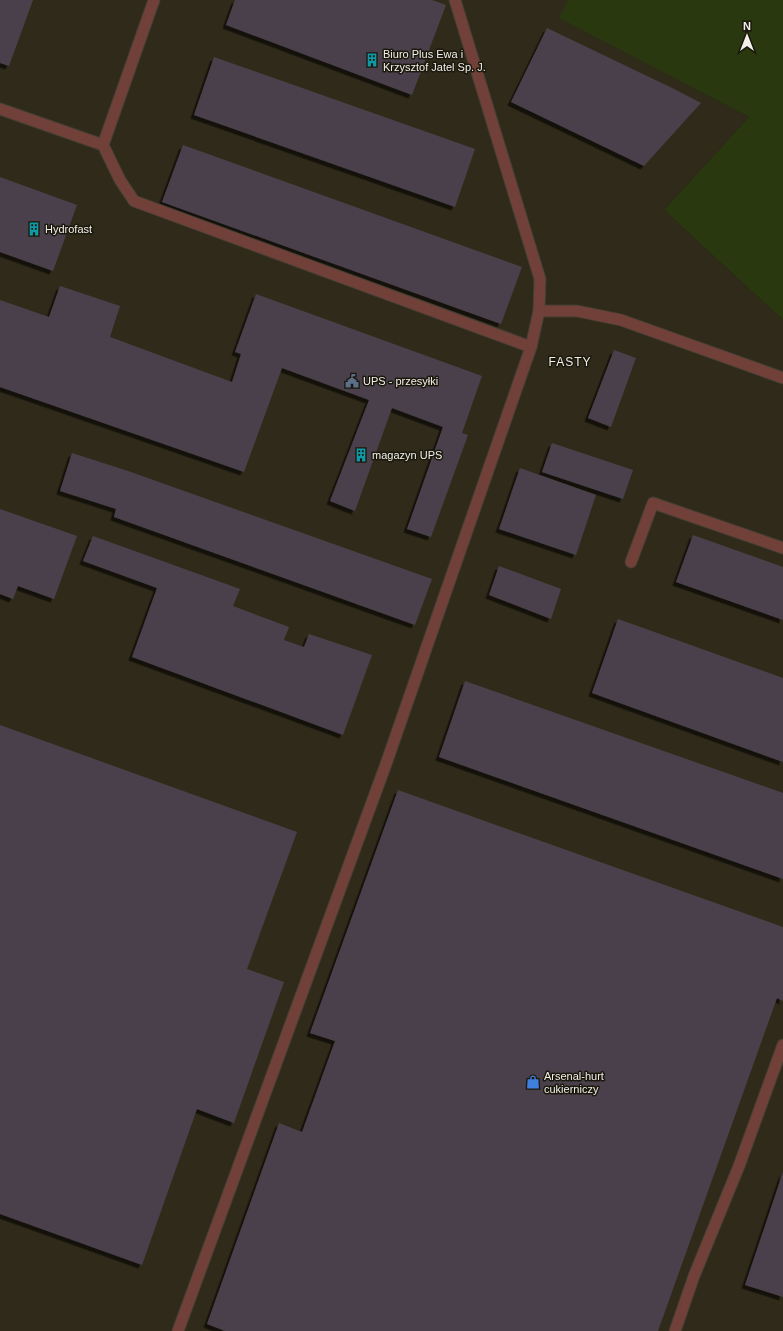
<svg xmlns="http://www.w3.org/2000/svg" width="783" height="1331" font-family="Helvetica,sans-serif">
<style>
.built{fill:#2f2a19}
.green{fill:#2a3810}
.building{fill:#49414b;filter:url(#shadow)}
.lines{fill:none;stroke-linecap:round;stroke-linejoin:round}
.lane-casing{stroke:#413e33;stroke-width:13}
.lane{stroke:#714038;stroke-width:11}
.labels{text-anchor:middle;stroke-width:3;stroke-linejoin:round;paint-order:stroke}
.poi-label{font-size:11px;fill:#f1efe8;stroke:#1b180d;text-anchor:start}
.neighbourhood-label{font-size:12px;letter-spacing:1px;fill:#f1efe8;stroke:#1b180d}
</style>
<defs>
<filter id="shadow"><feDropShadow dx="-3.5" dy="3.5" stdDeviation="0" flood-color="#0009"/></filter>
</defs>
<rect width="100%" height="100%" fill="#242116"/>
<path class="built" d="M0 0H568L560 18 749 117 664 210 783 320V1331H0Z"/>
<path class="green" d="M568 0H783V320L664 210 749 117 559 18Z"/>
<g class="building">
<path d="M0 0H33L9 66 0 63Z"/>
<path d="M235 0H432L446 5 412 95 226 25Z"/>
<path d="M547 28 672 88 701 103 644 166 511 102Z"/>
<path d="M214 57 475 149 455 207 194 115Z"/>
<path d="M183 145 522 267 501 324 162 202Z"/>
<path d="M0 177 77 205 53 271 0 252Z"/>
<path d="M60 286 120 306 110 337 232 382 241 354 235 352 256 294 482 376 462 433 468 435 431 537 407 529 443 427 392 408 355 511 330 501 369 400 282 368 244 472 0 387V300L49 317Z"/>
<path d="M614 350 636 358 611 427 588 418Z"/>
<path d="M552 443 633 470 623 499 542 472Z"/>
<path d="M72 453 128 471 432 579 415 625 114 517 116 509 60 491Z"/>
<path d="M520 468 596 495 576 555 499 529Z"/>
<path d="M0 509 77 536 54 599 18 586 13 599 0 594Z"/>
<path d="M693 535 783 567V620L676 582Z"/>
<path d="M93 536 240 589 233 606 289 627 284 640 304 647 309 634 372 655 343 735 132 657 157 588 83 561Z"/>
<path d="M499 566 561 589 551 619 489 595Z"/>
<path d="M618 619 783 678V762L592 693Z"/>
<path d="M465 681 783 793V879L439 757Z"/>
<path d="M0 725 297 832 247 969 284 982 234 1123 197 1109 142 1265 0 1214Z"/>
<path d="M398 790 783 927V1001L777 998 658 1331H225L207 1324 279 1123 302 1132 335 1041 310 1033Z"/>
<path d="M783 1172V1297L745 1285Z"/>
</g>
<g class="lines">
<g class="lane-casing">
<g id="lane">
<path d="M0 109 103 145 120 180 134 201 531 347"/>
<path d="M103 145 154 0"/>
<path d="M539 311H577L621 320 783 378"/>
<path d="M631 562 653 503 783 548"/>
<path d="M178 1331 386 764 531 347 539 311 540 279 455 0"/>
<path d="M675 1331 694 1276 739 1166 783 1045"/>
</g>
</g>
<use href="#lane" class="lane"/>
</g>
<defs>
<g id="building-bare" transform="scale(1.08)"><path d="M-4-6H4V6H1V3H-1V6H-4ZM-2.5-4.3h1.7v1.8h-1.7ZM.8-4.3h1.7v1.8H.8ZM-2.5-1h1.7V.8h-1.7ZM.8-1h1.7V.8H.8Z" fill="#0f9aa8" stroke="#1b180d" stroke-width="2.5" paint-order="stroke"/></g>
<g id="civic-bare" transform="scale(1.08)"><path d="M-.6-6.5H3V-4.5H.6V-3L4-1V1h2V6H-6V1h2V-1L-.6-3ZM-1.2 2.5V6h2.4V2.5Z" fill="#5c6f8a" stroke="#1b180d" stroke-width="2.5" paint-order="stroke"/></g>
<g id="shop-bare" transform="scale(1.08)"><path d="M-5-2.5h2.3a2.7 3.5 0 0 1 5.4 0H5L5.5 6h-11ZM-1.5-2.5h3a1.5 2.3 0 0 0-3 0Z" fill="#3f7fe0" stroke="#1b180d" stroke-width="2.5" paint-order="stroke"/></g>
</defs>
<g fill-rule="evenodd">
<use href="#building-bare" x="372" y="60"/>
<use href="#building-bare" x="34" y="229"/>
<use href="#civic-bare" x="352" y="381"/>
<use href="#building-bare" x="361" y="455"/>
<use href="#shop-bare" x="533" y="1082"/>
</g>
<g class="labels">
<g class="poi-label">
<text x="383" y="58">Biuro Plus Ewa i<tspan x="383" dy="13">Krzysztof Jatel Sp. J.</tspan></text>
<text x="45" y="233">Hydrofast</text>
<text x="363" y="385">UPS - przesyłki</text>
<text x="372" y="459">magazyn UPS</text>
<text x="544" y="1080">Arsenal-hurt<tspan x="544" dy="13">cukierniczy</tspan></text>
</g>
<g class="neighbourhood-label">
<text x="570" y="366">FASTY</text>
</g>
</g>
<g transform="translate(747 36)" stroke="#1b180d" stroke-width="3" paint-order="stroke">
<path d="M0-3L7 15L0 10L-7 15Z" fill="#f1efe8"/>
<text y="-6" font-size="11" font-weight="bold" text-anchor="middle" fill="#f1efe8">N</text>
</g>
</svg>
